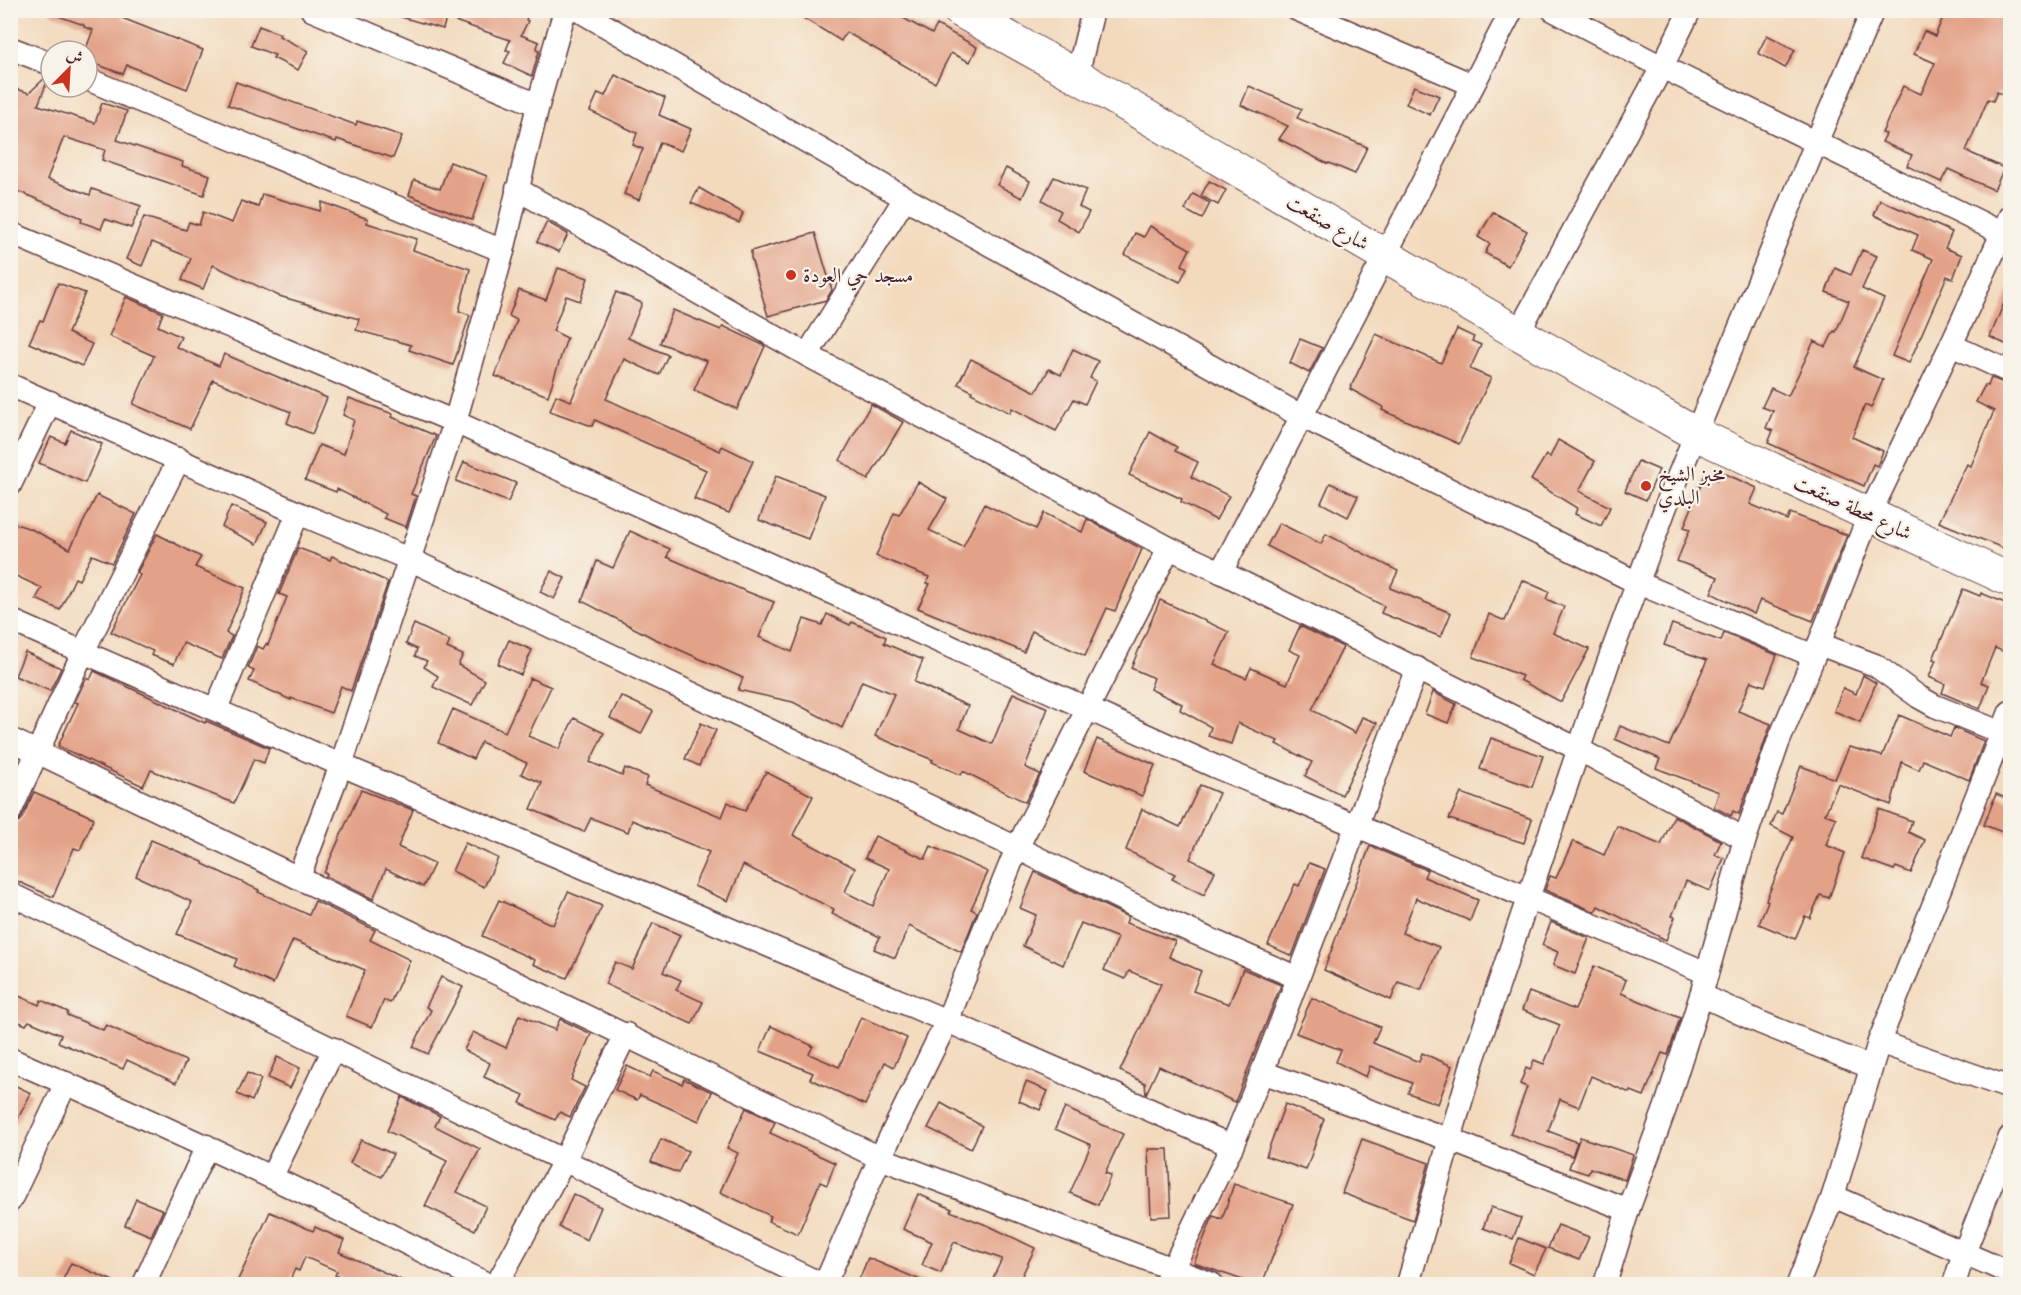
<svg xmlns="http://www.w3.org/2000/svg" width="2021" height="1295" font-family="Cardo,Amiri,serif">
<style>
.building{fill:#e3a187}
.lines{fill:none;stroke-linecap:round;stroke-linejoin:round}
.street-casing{stroke:#633b41;stroke-width:25}
.secondary-casing{stroke:#633b41;stroke-width:35}
.street{stroke:#fff;stroke-width:22}
.secondary{stroke:#fff;stroke-width:33}
.poi-dot{fill:#c8321e;stroke:#f7f3e8;stroke-width:2}
.labels{text-anchor:middle;stroke-width:4.5;stroke-linejoin:round;paint-order:stroke}
.street-label{font-size:20px;fill:#4a1f2b;stroke:#f7f3e8}
.poi-label{font-size:20px;fill:#4a1f2b;stroke:#f7f3e8;text-anchor:start}
</style>
<rect width="100%" height="100%" fill="#f7f3e8"/>
<filter id="ink" filterUnits="userSpaceOnUse"><feTurbulence type="fractalNoise" baseFrequency=".0167" numOctaves="2"/><feDisplacementMap in="SourceGraphic" scale="12" xChannelSelector="R" yChannelSelector="G"/><feConvolveMatrix kernelMatrix="1 2 1 2 8 2 1 2 1" color-interpolation-filters="sRGB"/></filter>
<filter id="wash" filterUnits="userSpaceOnUse"><feTurbulence type="fractalNoise" baseFrequency=".008" numOctaves="4" result="noise"/><feDisplacementMap in="SourceGraphic" scale="24" xChannelSelector="R" yChannelSelector="G"/><feGaussianBlur stdDeviation="1.35" result="paint"/><feColorMatrix in="noise" values="0 0 0 0 0 0 0 0 0 0 0 0 0 0 0 0 0 1.4 0 .05"/><feComposite in="paint" operator="in"/></filter>
<g filter="url(#wash)">
<rect width="100%" height="100%" fill="#f3dabd"/>
<g id="blocks">
<g class="building">
<path d="M50 10H112L123 14 122 18 203 50 187 89 127 65 123 74 87 61V46L93 30 84 27V25L50 13Z"/>
<path d="M395 10H530L526 20 528 21 521 35 539 42 536 50 539 51 532 76 504 63 510 51 506 50 510 40 446 18 443 29 394 15Z"/>
<path d="M790 10H908L903 18 932 34 937 25 977 47 970 62 951 53 935 83 846 32 841 41Z"/>
<path d="M1946 10H2001L1999 15 2010 20V98L1997 92 1993 101 1988 99 1966 151 2004 168 1994 190 1948 169 1941 182 1907 166 1912 155 1882 142 1886 134 1882 133 1903 86 1921 94 1935 63 1914 54 1924 31 1935 36Z"/>
<path d="M259 26 280 34 279 36 308 51 298 70 273 58 275 55 251 46Z"/>
<path d="M1767 35 1795 50 1785 68 1758 53Z"/>
<path d="M615 75 665 98 659 115 691 129 681 151 660 142 639 200 624 194 643 149 633 145 637 133 590 111 598 93 605 96Z"/>
<path d="M46 77H49L38 105 95 123 102 103 127 111 117 140 183 162 182 166 210 175 204 195 102 160 105 150 64 137 47 179 90 195 92 189 141 206 131 228 105 219 101 229 81 222 82 218 10 188V87L29 93Z"/>
<path d="M236 82 356 125 357 121 402 136 393 158 337 139 336 142 228 105Z"/>
<path d="M1249 86 1302 109 1297 118 1367 147 1355 174 1329 163 1328 164 1279 139 1288 126 1241 105Z"/>
<path d="M1414 86 1439 96 1430 115 1406 104Z"/>
<path d="M450 162 487 176 472 220 409 195 414 180 440 189Z"/>
<path d="M1006 168 1030 181 1022 198 997 185Z"/>
<path d="M1054 177 1086 190 1079 207 1089 212 1079 232 1057 219 1061 211 1042 200Z"/>
<path d="M1209 181 1226 190 1218 205 1201 196Z"/>
<path d="M699 188 743 213 739 223 691 203Z"/>
<path d="M262 194 320 211 322 202 368 219 367 223 417 239 413 250 470 269 459 311 470 315 453 365 409 350 411 345 356 330 359 319 279 296 213 265 203 289 182 280 191 258 152 242 142 266 126 259 144 217 186 230 189 222 199 225 203 212 232 223 241 201 258 207Z"/>
<path d="M1193 194 1210 203 1202 219 1185 210Z"/>
<path d="M1880 200 1952 232 1945 248 1962 255 1953 279 1947 276 1909 363 1892 356 1933 259 1912 250 1918 235 1874 215Z"/>
<path d="M1493 212 1527 231 1508 266 1485 253 1490 244 1478 237Z"/>
<path d="M547 222 568 234 559 252 537 242Z"/>
<path d="M1150 226 1190 249 1182 265 1187 268 1180 282 1125 255 1135 233 1144 237Z"/>
<path d="M815 233 832 290 826 300 768 316 751 258V251Z"/>
<path d="M1862 250 1877 256 1862 289 1884 299 1854 367 1883 380 1871 408 1865 405 1852 437 1883 451 1877 466 1873 464 1864 486 1768 443 1773 431 1766 428 1773 411 1762 407 1771 388 1788 396 1814 341 1826 347 1834 331 1836 332 1849 301 1826 292 1835 268 1851 275Z"/>
<path d="M558 268 588 278 580 301 566 296 553 331 567 338 548 396 495 376 517 320 509 316 519 290 546 300Z"/>
<path d="M58 283 85 293 68 333 92 344 82 366 29 343 40 320 43 321Z"/>
<path d="M2010 288V346L1990 337Z"/>
<path d="M616 292 642 303 628 338 668 355 659 375 624 359 606 399 720 451 722 446 753 461 729 513 694 499 706 470 595 420 592 426 550 411 556 395 571 401Z"/>
<path d="M126 297 163 313 158 326 181 337 176 347 219 366 224 354 327 398 312 434 287 423 291 412 213 380 190 429 133 404 154 356 109 336Z"/>
<path d="M673 310 721 330 723 326 765 346 737 409 694 390 707 361 660 343Z"/>
<path d="M1457 329 1474 337 1472 341 1481 345 1470 369 1491 378 1459 444 1382 410 1383 407 1350 389 1376 334 1441 363Z"/>
<path d="M1300 339 1322 348 1309 373 1290 363Z"/>
<path d="M1073 349 1098 361 1090 378 1096 381 1085 404 1074 399 1056 431 1012 408 1010 413 971 393 972 391 958 384 971 359 1036 392 1049 369 1061 375Z"/>
<path d="M1991 378 2010 385V551L1939 522 1967 464 1971 466 1994 411 1976 402 1985 385 1988 386Z"/>
<path d="M349 398 393 414 392 417 436 436 411 494 416 496 406 527 384 518 386 514 337 489 336 492 305 480 319 445 344 454 354 420 343 415Z"/>
<path d="M871 404 903 422 868 480 840 460Z"/>
<path d="M71 430 102 444 85 483 39 463 51 437 65 443Z"/>
<path d="M1150 432 1177 447 1175 451 1198 462 1191 477 1229 496 1216 520 1181 502 1182 499 1129 475Z"/>
<path d="M1558 440 1595 461 1579 491 1610 507 1601 526 1575 514 1577 508 1531 480 1546 455 1550 457Z"/>
<path d="M1638 461 1659 470 1646 500 1625 491Z"/>
<path d="M464 462 516 483 508 502 456 481Z"/>
<path d="M1721 472 1757 488 1750 504 1787 520 1790 513 1847 535 1813 621 1760 600 1754 614 1711 593 1718 577 1677 561 1690 529 1684 527 1705 475 1718 480Z"/>
<path d="M776 476 825 495 808 539 759 520Z"/>
<path d="M918 482 947 499 929 530 963 547 984 504 1036 529 1044 513 1082 532 1087 519 1142 549 1115 611 1107 608 1085 656 1032 631 1024 652 918 608 930 584 927 583 929 577 876 556 894 513 899 515Z"/>
<path d="M1330 483 1358 496 1348 517 1321 503Z"/>
<path d="M97 495 136 514 112 563 92 555 79 580 75 578 60 610 36 599 42 588 10 573V522L31 529 70 549Z"/>
<path d="M231 506 267 522 257 544 222 527Z"/>
<path d="M1279 523 1321 544 1326 534 1398 571 1390 588 1451 613 1441 637 1381 613 1384 606 1267 546Z"/>
<path d="M630 531 670 549 667 557 745 591 774 602 759 637 792 652 804 619 822 625 827 614 850 625 852 622 886 637 884 643 923 660 914 682 968 706 959 729 992 744 1013 693 1048 708 1025 767 1040 774 1025 802 963 771 961 775 932 762 933 760 875 736 894 694 862 681 842 728 793 702 738 690 743 678 653 638 582 601 597 561 613 568Z"/>
<path d="M157 534 201 557 195 567 245 588 226 633 232 636 222 659 183 643 174 664 151 655 153 651 111 632 140 575 137 573Z"/>
<path d="M298 548 330 560 332 556 388 582 351 691 341 686 331 713 291 698V700L249 681 254 671 248 668 257 646 263 649 266 644 268 645 287 597 279 594Z"/>
<path d="M551 571 565 578 554 599 540 592Z"/>
<path d="M1522 580 1549 592 1546 599 1564 607 1553 633 1589 649 1561 702 1520 680 1522 676 1473 657 1489 614 1505 621Z"/>
<path d="M1963 589 1980 596 1981 593 2010 605V654L1995 648 1981 682 1989 685 1980 709 1942 693 1945 684 1929 677 1936 660 1933 659Z"/>
<path d="M1160 600 1229 632 1214 664 1246 678 1251 668 1287 684 1300 655 1289 650 1300 626 1343 647 1312 710 1355 733 1362 717 1377 723 1342 795 1305 776 1312 762 1276 744 1278 741 1238 723 1231 744 1208 736 1211 727 1180 710 1182 704 1150 689 1154 678 1131 668Z"/>
<path d="M414 624 450 641 447 648 463 655 458 665 485 680 472 705 433 687 438 676 424 667 427 661 415 656 417 649 406 644Z"/>
<path d="M1672 624 1721 641 1724 633 1777 655 1765 686 1751 681 1738 711 1771 724 1739 814 1733 811 1731 816 1714 807 1719 792 1656 768 1660 759 1615 739 1620 726 1669 746 1707 660 1664 645Z"/>
<path d="M509 640 532 650 521 675 498 664Z"/>
<path d="M25 652 61 668 50 691 15 676Z"/>
<path d="M94 671 205 723 206 721 269 748 264 763 254 759 234 803 151 770 143 786 58 746 78 703 75 702 86 678 90 680Z"/>
<path d="M1863 675 1876 683 1860 722 1834 711 1843 688 1856 694Z"/>
<path d="M530 678 551 687 528 736 559 749 574 718 604 733 590 762 622 776 625 768 648 777 645 785 722 817 728 802 745 811 766 772 813 796 793 835 855 868 845 892 873 906 889 869 865 858 875 836 925 859 931 846 988 872 971 909 977 912 961 952 909 926 895 958 874 949 880 937 832 914 834 909 743 865 728 901 694 886 709 852 632 820 628 832 591 818 584 832 531 809 542 783 521 774 527 763 481 742 473 759 438 743 453 709 505 732Z"/>
<path d="M1433 692 1456 704 1448 723 1425 714Z"/>
<path d="M621 696 653 711 641 734 610 718Z"/>
<path d="M1899 715 1950 737 1954 728 1984 741 1969 780 1923 760 1919 770 1902 762 1891 805 1838 784 1825 814 1836 818 1826 845 1845 853 1829 898 1820 895 1810 918 1805 916 1795 939 1759 924 1768 901 1766 900 1793 837 1771 826 1777 812 1782 814 1801 766 1835 779 1849 747 1882 756Z"/>
<path d="M701 723 716 730 699 766 685 759Z"/>
<path d="M1491 738 1543 756 1532 787 1480 769Z"/>
<path d="M1097 739 1155 765 1142 796 1084 771Z"/>
<path d="M1200 785 1219 793 1190 859 1215 871 1204 895 1172 879 1175 874 1126 850 1142 809 1180 827Z"/>
<path d="M361 790 413 810 398 847 434 864 423 887 386 869 373 899 326 876 327 874 324 873Z"/>
<path d="M34 792 94 818 80 850 74 848 53 897 10 878V825L17 823 22 818Z"/>
<path d="M1461 793 1532 819 1524 843 1449 819Z"/>
<path d="M1996 794 2010 800V835L1984 825Z"/>
<path d="M1879 809 1912 821 1908 832 1925 840 1911 873 1896 867 1894 870 1861 858Z"/>
<path d="M1674 816 1721 841 1715 855 1724 858 1710 891 1686 881 1672 916 1675 917 1666 940 1598 906 1595 912 1545 890 1550 876 1556 878 1573 841 1604 855 1617 826 1661 845Z"/>
<path d="M151 840 203 862V864L259 890 258 892 309 915 315 901 375 930 370 940 410 960 390 1003 384 1000 372 1027 346 1016 365 970 293 940 273 984 234 966 237 959 177 934 192 902 136 876Z"/>
<path d="M465 843 498 858 484 887 452 871Z"/>
<path d="M1370 846 1427 870 1424 877 1478 900 1470 921 1416 898 1402 933 1439 947 1421 990 1398 982 1391 1000 1324 970Z"/>
<path d="M1309 863 1325 869 1292 956 1268 945 1295 884 1299 886Z"/>
<path d="M1035 872 1128 917 1126 923 1175 941 1169 957 1201 971 1193 991 1229 1004 1243 969 1281 985 1235 1102 1159 1066 1146 1094 1145 1083 1120 1071 1161 984 1129 971 1125 979 1104 970 1118 938 1081 923 1063 965 1023 946 1036 915 1020 908Z"/>
<path d="M568 892 602 906 567 978 533 964 535 960 482 936 499 900 553 925Z"/>
<path d="M1551 922 1589 938 1575 974 1553 965 1558 952 1542 945Z"/>
<path d="M653 923 680 935 663 972 681 980 676 990 703 1002 692 1024 605 984 615 962 632 969Z"/>
<path d="M1594 966 1626 980 1621 993 1680 1018 1668 1055 1662 1053 1644 1096 1631 1091 1630 1093 1591 1076 1579 1107 1560 1099 1548 1131 1577 1142 1572 1156 1510 1134 1527 1087 1520 1084 1526 1068 1530 1070 1534 1060 1544 1064 1560 1025 1522 1010 1529 992 1575 1010Z"/>
<path d="M441 977 463 987 428 1054 413 1047 431 1010 426 1007Z"/>
<path d="M10 992 39 1005 41 1000 68 1012 67 1015 103 1030 106 1025 186 1061 176 1083 127 1060 123 1069 58 1042 61 1035 29 1021 26 1025 10 1018Z"/>
<path d="M1312 998 1380 1027 1373 1043 1419 1062 1422 1053 1452 1066 1438 1104 1408 1093 1412 1083 1370 1066 1366 1077 1336 1062 1341 1050 1296 1033Z"/>
<path d="M519 1015 555 1030 560 1019 591 1034 571 1080 585 1087 570 1117 560 1112 555 1120 520 1103 524 1095 484 1077 490 1063 464 1050 473 1032 506 1048Z"/>
<path d="M861 1017 907 1038 894 1067 885 1062 865 1105 810 1079 813 1073 760 1051 771 1026 813 1046 809 1054 839 1067Z"/>
<path d="M277 1057 300 1068 290 1088 268 1078Z"/>
<path d="M627 1066 650 1077 653 1071 682 1084 684 1079 712 1092 699 1121 640 1095 637 1100 615 1090Z"/>
<path d="M247 1073 261 1079 252 1101 237 1094Z"/>
<path d="M1026 1082 1048 1091 1040 1110 1019 1101Z"/>
<path d="M10 1083 31 1093 10 1134Z"/>
<path d="M402 1097 440 1116 435 1126 480 1149 457 1192 486 1206 475 1230 425 1206 447 1161 431 1153 432 1152 387 1131Z"/>
<path d="M941 1103 982 1126 971 1149 928 1128Z"/>
<path d="M1285 1104 1324 1119 1306 1170 1266 1156Z"/>
<path d="M746 1108 775 1122 770 1133 835 1163 827 1185 820 1182 798 1234 768 1221 771 1216 720 1192 738 1153 727 1148Z"/>
<path d="M1065 1108 1123 1134 1105 1173 1111 1175 1098 1205 1070 1193 1091 1145 1055 1129Z"/>
<path d="M1580 1137 1633 1155 1625 1180 1590 1168 1588 1174 1569 1168Z"/>
<path d="M661 1139 688 1151 678 1173 651 1162Z"/>
<path d="M1362 1139 1429 1163 1413 1220 1342 1193Z"/>
<path d="M361 1140 393 1154 382 1177 350 1163Z"/>
<path d="M1148 1149H1168L1171 1216 1151 1217Z"/>
<path d="M1234 1184 1293 1204 1262 1284H1254L1194 1263 1213 1216 1222 1219Z"/>
<path d="M573 1194 601 1207 587 1240 559 1227Z"/>
<path d="M918 1194 952 1209 950 1211 989 1226 1035 1248 1018 1284H990L1002 1259 954 1242 941 1273 922 1265 932 1242 903 1229Z"/>
<path d="M136 1199 163 1210 151 1236 125 1225Z"/>
<path d="M1491 1207 1521 1218 1513 1239 1483 1228Z"/>
<path d="M270 1212 313 1231 315 1227 344 1240 339 1252 410 1284H356L335 1275 337 1271 305 1257 299 1271 295 1269 288 1284H236Z"/>
<path d="M1558 1225 1589 1237 1579 1260 1548 1248Z"/>
<path d="M1519 1238 1546 1249 1534 1274 1509 1263Z"/>
<path d="M868 1258 930 1284H869L859 1280Z"/>
<path d="M71 1263 120 1284H61Z"/>
</g>
</g>
</g>
<g filter="url(#ink)">
<use href="#blocks" fill-opacity="0" stroke="#633b41" stroke-width="1.5"/>
<g class="lines">
<g class="street-casing">
<g id="street">
<path d="M312 10 538 105"/>
<path d="M578 10 905 198 1301 416 1638 583 1814 656"/>
<path d="M1298 10 1473 85"/>
<path d="M1553 10 1662 67 2002 233"/>
<path d="M10 48 51 64"/>
<path d="M1077 76 1093 10"/>
<path d="M87 79 503 251"/>
<path d="M517 189 807 355 1169 548 1221 572 1578 749 1745 839"/>
<path d="M10 233 455 422 1214 766 1707 973"/>
<path d="M1518 333 1662 67 1690 10"/>
<path d="M1951 345 2010 372"/>
<path d="M807 355 905 198"/>
<path d="M10 385 298 513 409 559 1017 848 1154 915 1298 978"/>
<path d="M10 485 50 402"/>
<path d="M1221 572 1512 10"/>
<path d="M10 620 341 765 947 1021 1232 1146"/>
<path d="M1819 644 1875 665 1919 697 1935 706 2010 736"/>
<path d="M216 709 298 513"/>
<path d="M10 739 880 1158 1212 1284"/>
<path d="M10 812 83 652 179 459"/>
<path d="M299 877 341 765 455 422 503 251 538 105 565 10"/>
<path d="M10 894 821 1284"/>
<path d="M1701 995 1759 1022 1870 1067"/>
<path d="M1879 1042 2010 1088"/>
<path d="M10 1059C172 1129 330 1203 487 1284"/>
<path d="M1262 1072 1448 1139 1628 1210"/>
<path d="M272 1176 334 1049"/>
<path d="M1833 1196 2010 1273"/>
<path d="M10 1201 66 1083"/>
<path d="M144 1284 207 1146"/>
<path d="M497 1284 564 1161 626 1034"/>
<path d="M825 1284 880 1158 947 1021 1017 848 1169 548"/>
<path d="M1165 1284 1232 1146 1262 1072 1417 668"/>
<path d="M1408 1284 1473 1060 1608 663 1666 506 1816 143 1873 10"/>
<path d="M1605 1284 1628 1210 1666 1106 1701 995 1745 839 1778 743 1819 644 1869 515 1951 345 2010 216"/>
<path d="M1798 1284 1833 1196 1879 1042 2010 712"/>
<path d="M1954 1284 1964 1253 2010 1137"/>
</g>
</g>
<g class="secondary-casing">
<path id="secondary" d="M959 10 1077 76 1518 333 1696 434 2010 580"/>
</g>
<use href="#street" class="street"/>
<use href="#secondary" class="secondary"/>
</g>
</g>
<g class="poi-dot">
<circle cx="791" cy="275" r="6"/>
<circle cx="1646" cy="486" r="6"/>
</g>
<g class="labels">
<g class="street-label">
<text transform="translate(1328 222) rotate(30)" y="7">شارع صنقعت</text>
<text transform="translate(1853 507) rotate(25)" y="7">شارع محطة صنقعت</text>
</g>
<g class="poi-label">
<text x="803" y="282">مسجد حي العودة</text>
<text x="1658" y="481">مخبز الشيخ<tspan x="1658" dy="23">البلدي</tspan></text>
</g>
</g>
<rect width="2021" height="1295" fill="none" stroke="#f7f3e8" stroke-width="36"/>
<g transform="translate(69 69) rotate(24)"><circle r="28" fill="#f7f3e8" stroke="#b29e9c" stroke-width="1.5"/>
<path d="M0-4.5L10 22L0 15L-10 22Z" fill="#c8321e"/>
<text y="-9" font-size="16" font-weight="bold" text-anchor="middle" fill="#4a1f2b">ش</text>
</g>
</svg>
